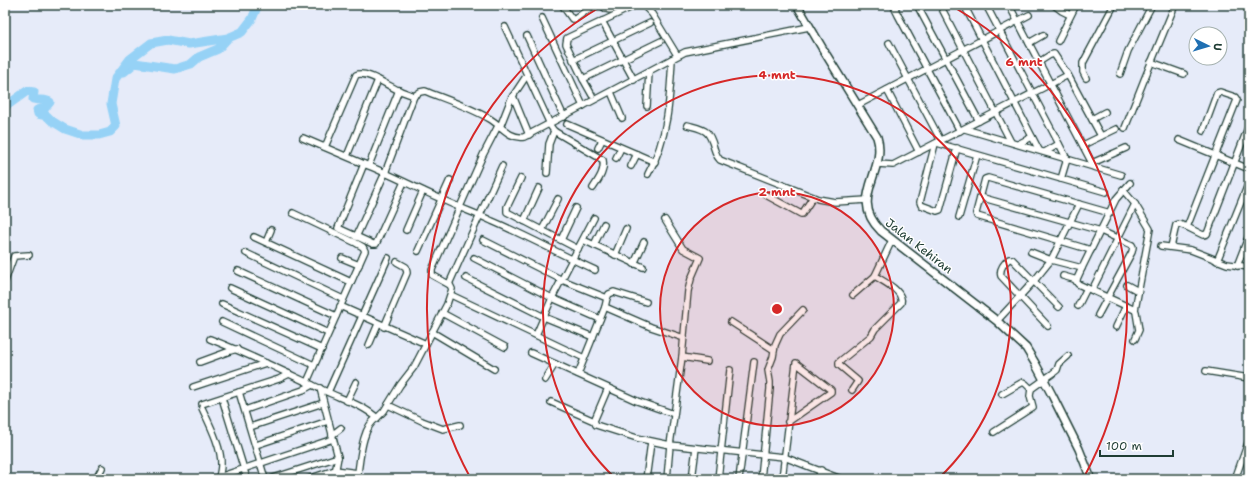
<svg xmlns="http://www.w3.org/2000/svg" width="1254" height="484" font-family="'Shantell Sans',sans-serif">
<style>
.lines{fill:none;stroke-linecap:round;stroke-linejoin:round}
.river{stroke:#96d2f6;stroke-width:9}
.minor-casing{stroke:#1f3d34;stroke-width:8}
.tertiary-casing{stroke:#1f3d34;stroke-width:10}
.minor{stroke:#fff;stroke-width:5.5}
.tertiary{stroke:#fff;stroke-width:7}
.ring{fill:none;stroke:#d62828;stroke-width:2}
.labels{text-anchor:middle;stroke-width:3;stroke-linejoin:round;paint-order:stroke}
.street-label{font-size:12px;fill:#1f3d34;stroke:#fff}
.centre{fill:#d62828;stroke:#fff;stroke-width:2}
.ring-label{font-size:12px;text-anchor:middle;font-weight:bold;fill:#d62828;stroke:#fff;stroke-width:3;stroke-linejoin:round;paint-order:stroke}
</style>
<rect width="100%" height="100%" fill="#e6ebf9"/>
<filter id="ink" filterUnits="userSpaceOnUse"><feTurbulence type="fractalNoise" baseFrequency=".025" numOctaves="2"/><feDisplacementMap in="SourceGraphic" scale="8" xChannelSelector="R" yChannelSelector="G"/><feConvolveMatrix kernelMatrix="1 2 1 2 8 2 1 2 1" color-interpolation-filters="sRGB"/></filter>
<g filter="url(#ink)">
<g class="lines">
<g class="river">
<path d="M124 72 135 63 175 69 191 64 199 57 218 49 228 38"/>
<path d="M5 104H9L27 91 34 92 33 99C39 101 44 99 50 102L45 108 37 110 38 114 47 116 52 121 65 129 83 135H99L110 132 116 126 111 104 115 79 130 59 151 43 168 40 189 44 228 38 242 32 252 19 258 5"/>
</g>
<g class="minor-casing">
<g id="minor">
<path d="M562 5 572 19H575L594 5"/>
<path d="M602 5C608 14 614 8 624 5"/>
<path d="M643 5 652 14 677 55"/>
<path d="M897 5 895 9 898 15 960 131"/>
<path d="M917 5 979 121"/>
<path d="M940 5 1011 142"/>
<path d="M964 5 1039 150"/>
<path d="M986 5 1067 159 1061 179"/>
<path d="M1009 5 1094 167"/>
<path d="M1054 5 1062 11 1070 15"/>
<path d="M542 18 583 106"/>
<path d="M602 21 634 80"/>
<path d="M505 27 550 124"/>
<path d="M527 36 564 117"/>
<path d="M1058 41 1076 5"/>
<path d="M889 43 941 141"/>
<path d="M1029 43 1043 35"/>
<path d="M573 60 650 23"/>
<path d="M1039 62 1050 55 1054 54 1068 75"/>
<path d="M1151 62 1184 74"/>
<path d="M1120 74 1128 51 1152 5"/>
<path d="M1086 78 1083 72V63L1114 5"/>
<path d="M583 79 566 44 567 38 632 7"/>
<path d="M887 90 919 152"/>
<path d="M611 92 622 118"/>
<path d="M592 95 583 79 661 41"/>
<path d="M513 96 529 135"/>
<path d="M858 105 1029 15"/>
<path d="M647 106 649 72"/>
<path d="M1092 119 1105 112"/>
<path d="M549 124 554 131 603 160C605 171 599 179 593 188"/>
<path d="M567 124 655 162"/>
<path d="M687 125C705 130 709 129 714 148 716 153 716 156 720 160L818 199 835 202 867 200"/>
<path d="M500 127 511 99 527 75"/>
<path d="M1125 128 1144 80 1175 5"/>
<path d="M965 129 1121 175"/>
<path d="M1203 131 1217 93 1220 92 1235 97 1237 100 1187 227 1203 235 1207 234 1249 125"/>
<path d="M303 138 364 164"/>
<path d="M1179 140 1249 169"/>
<path d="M937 143 1106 192"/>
<path d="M935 144 920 202 921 205 937 211 940 210 957 148"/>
<path d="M1018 144 1032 137"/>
<path d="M1083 145 1116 129"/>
<path d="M325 147 356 75C366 70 388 86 398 90 403 92 409 94 414 96"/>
<path d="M598 148 602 140"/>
<path d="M1045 152 1059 144"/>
<path d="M347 156 378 80"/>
<path d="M616 158 621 148"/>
<path d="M1092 163 1126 148"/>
<path d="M877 164 893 165 1068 75 1101 136"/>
<path d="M369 165 399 90"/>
<path d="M631 166 637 154"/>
<path d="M547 173 549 144 554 131"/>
<path d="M648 174C668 139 670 98 672 59"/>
<path d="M521 178 507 207V212L578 249"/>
<path d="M404 182 376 244H373L338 228 364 164C390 174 414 187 439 198 457 207 475 213 492 221 527 236 560 254 595 270"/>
<path d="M1130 183 1116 199 1082 268 1076 281 1078 284 1135 310"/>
<path d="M1123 190 1135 204 1150 229 1135 310 1136 312 1139 330 1135 339"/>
<path d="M766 195 801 214H802L813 197"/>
<path d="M980 197 1101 231 1132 245 1133 247 1132 252 1098 315"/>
<path d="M293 213 356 243 363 247 365 251 307 382"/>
<path d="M959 217 977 155"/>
<path d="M524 221 539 188"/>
<path d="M406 230 423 191"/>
<path d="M542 230 558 199"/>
<path d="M254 237 351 282"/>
<path d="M356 237 385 173 414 96 420 92 425 91C445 99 472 108 490 119 502 126 509 139 524 137L685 52 809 27"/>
<path d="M483 240 562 280 607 298 605 307 578 374"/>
<path d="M561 240 576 208"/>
<path d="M583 240 643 267"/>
<path d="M266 242 271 230"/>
<path d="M594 245 604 224"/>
<path d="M1161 246 1191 250 1227 264 1249 267"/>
<path d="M1171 247 1176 225 1179 224 1187 227"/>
<path d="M1091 250 977 216 976 213 985 179 988 178 1110 213"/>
<path d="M418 251 450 180"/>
<path d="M1031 252 1051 260 1082 268"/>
<path d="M246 253 343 299"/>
<path d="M615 255 626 229"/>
<path d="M342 258 359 265"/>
<path d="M474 258 552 298 600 319"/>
<path d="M1217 261 1249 182"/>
<path d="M634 264 644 242"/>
<path d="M1237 266 1249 235"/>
<path d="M238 271 336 316"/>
<path d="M1063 276 1077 280"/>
<path d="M466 278 544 317 593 337"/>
<path d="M5 281 14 256 29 255"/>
<path d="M449 284 502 166"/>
<path d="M1127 285 1138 291"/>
<path d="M230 288 328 333"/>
<path d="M1092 290 1135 204"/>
<path d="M451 295 584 358"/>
<path d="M853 295 875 276 892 240"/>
<path d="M607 298 609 294 614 292 646 302"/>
<path d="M222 304 322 349"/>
<path d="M340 306 426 344 414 367 400 385 384 411 377 418"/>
<path d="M1078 306 1087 288"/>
<path d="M605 307 651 327 684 338"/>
<path d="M442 313 505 347"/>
<path d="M997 321 1034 281 1051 260 1079 204"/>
<path d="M222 322 314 365"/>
<path d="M731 322 774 350"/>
<path d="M1048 326 1001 276C999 269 1003 264 1009 259H1012L1059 307"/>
<path d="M384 327 407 273 406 267 397 262"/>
<path d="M1116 327 1126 306"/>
<path d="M432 332 494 369"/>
<path d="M536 335 552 298 594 218"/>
<path d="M210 339C249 354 287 373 325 391 342 399 363 405 377 418 361 427 360 463 357 479"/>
<path d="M426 344 447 304 452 289 450 285 432 275V270L483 155 498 126"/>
<path d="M369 345 378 324"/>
<path d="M531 353 637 401 674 414"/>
<path d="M682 357 707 361"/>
<path d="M200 362 230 351 237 349"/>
<path d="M1206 371 1249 378"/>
<path d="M545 380 555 364"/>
<path d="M193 387 266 363"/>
<path d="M320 388 338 457 334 479"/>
<path d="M608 388 594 421 596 425 637 438 670 445 682 357 688 291 691 279 700 258 683 249 665 220"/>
<path d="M852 390 858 381 839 365V362L871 336 875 329 901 303C904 291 884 282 875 276"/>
<path d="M239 392 265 479"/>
<path d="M328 392 388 258"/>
<path d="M1002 394 1023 382 1026 384 1031 389"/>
<path d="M222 398 247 479"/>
<path d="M347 401 356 382"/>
<path d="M551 402 594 421"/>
<path d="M202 404 279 379 289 374"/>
<path d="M388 405 422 421 443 429 460 425"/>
<path d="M202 408C209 423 222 448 221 465 221 469 220 473 219 477"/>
<path d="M245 410 303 390 312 385"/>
<path d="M250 427 323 403"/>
<path d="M994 432 1033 407 1030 396 1031 389 1052 374 1057 370 1059 364 1068 356"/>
<path d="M332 435 341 428"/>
<path d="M256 445 328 421"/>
<path d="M96 479 102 468"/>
<path d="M213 479 333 439"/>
<path d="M270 479 338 457"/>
<path d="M308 479 335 470 358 473"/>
<path d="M646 479 651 442"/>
<path d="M667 479 670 445 784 457 841 479"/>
<path d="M692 479 696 448"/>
<path d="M718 479 730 370"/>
<path d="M739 479 754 362"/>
<path d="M761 479 770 389V382L768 370 773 357 775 345 780 334 803 310"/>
<path d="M782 479 796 363 831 390V392L788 422"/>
<path d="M818 479 821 470"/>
<path d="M1235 479 1249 440"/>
</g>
</g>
<g class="tertiary-casing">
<path id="tertiary" d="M797 5 824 51 877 137C888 171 847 198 881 231L997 321 1026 348 1035 363 1052 395 1079 449 1091 479"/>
</g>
<use href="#minor" class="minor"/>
<use href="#tertiary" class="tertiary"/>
</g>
</g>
<circle cx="777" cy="309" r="117" fill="#d62828" fill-opacity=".12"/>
<g class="ring">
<circle cx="777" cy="309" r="117"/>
<path d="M616 479A234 234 0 1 1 938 479"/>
<path d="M471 479A350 350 0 0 1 602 6M952 6A350 350 0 0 1 1083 479"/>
</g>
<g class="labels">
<g class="street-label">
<text transform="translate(919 246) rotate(38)" y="4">Jalan Kehiran</text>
</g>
</g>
<circle cx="777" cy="309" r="6" class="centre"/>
<g class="ring-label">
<text x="1024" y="66">6 mnt</text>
<text x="777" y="79">4 mnt</text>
<text x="777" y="196">2 mnt</text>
</g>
<rect width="1254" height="484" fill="none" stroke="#fff" stroke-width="20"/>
<rect x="10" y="10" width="1234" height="464" fill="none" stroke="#1f3d34" stroke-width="1.5" filter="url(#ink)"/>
<g transform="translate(1208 46) rotate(95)"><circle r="19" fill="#ffffff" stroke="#a5b1ae"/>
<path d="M0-3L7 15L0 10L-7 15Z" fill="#1f6fb2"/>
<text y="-6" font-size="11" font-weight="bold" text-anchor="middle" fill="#1f3d34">U</text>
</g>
<path d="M1100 450v6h73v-6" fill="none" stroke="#1f3d34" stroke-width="2"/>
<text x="1106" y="450" font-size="12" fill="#1f3d34" stroke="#ffffff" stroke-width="3" paint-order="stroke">100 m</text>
</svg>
